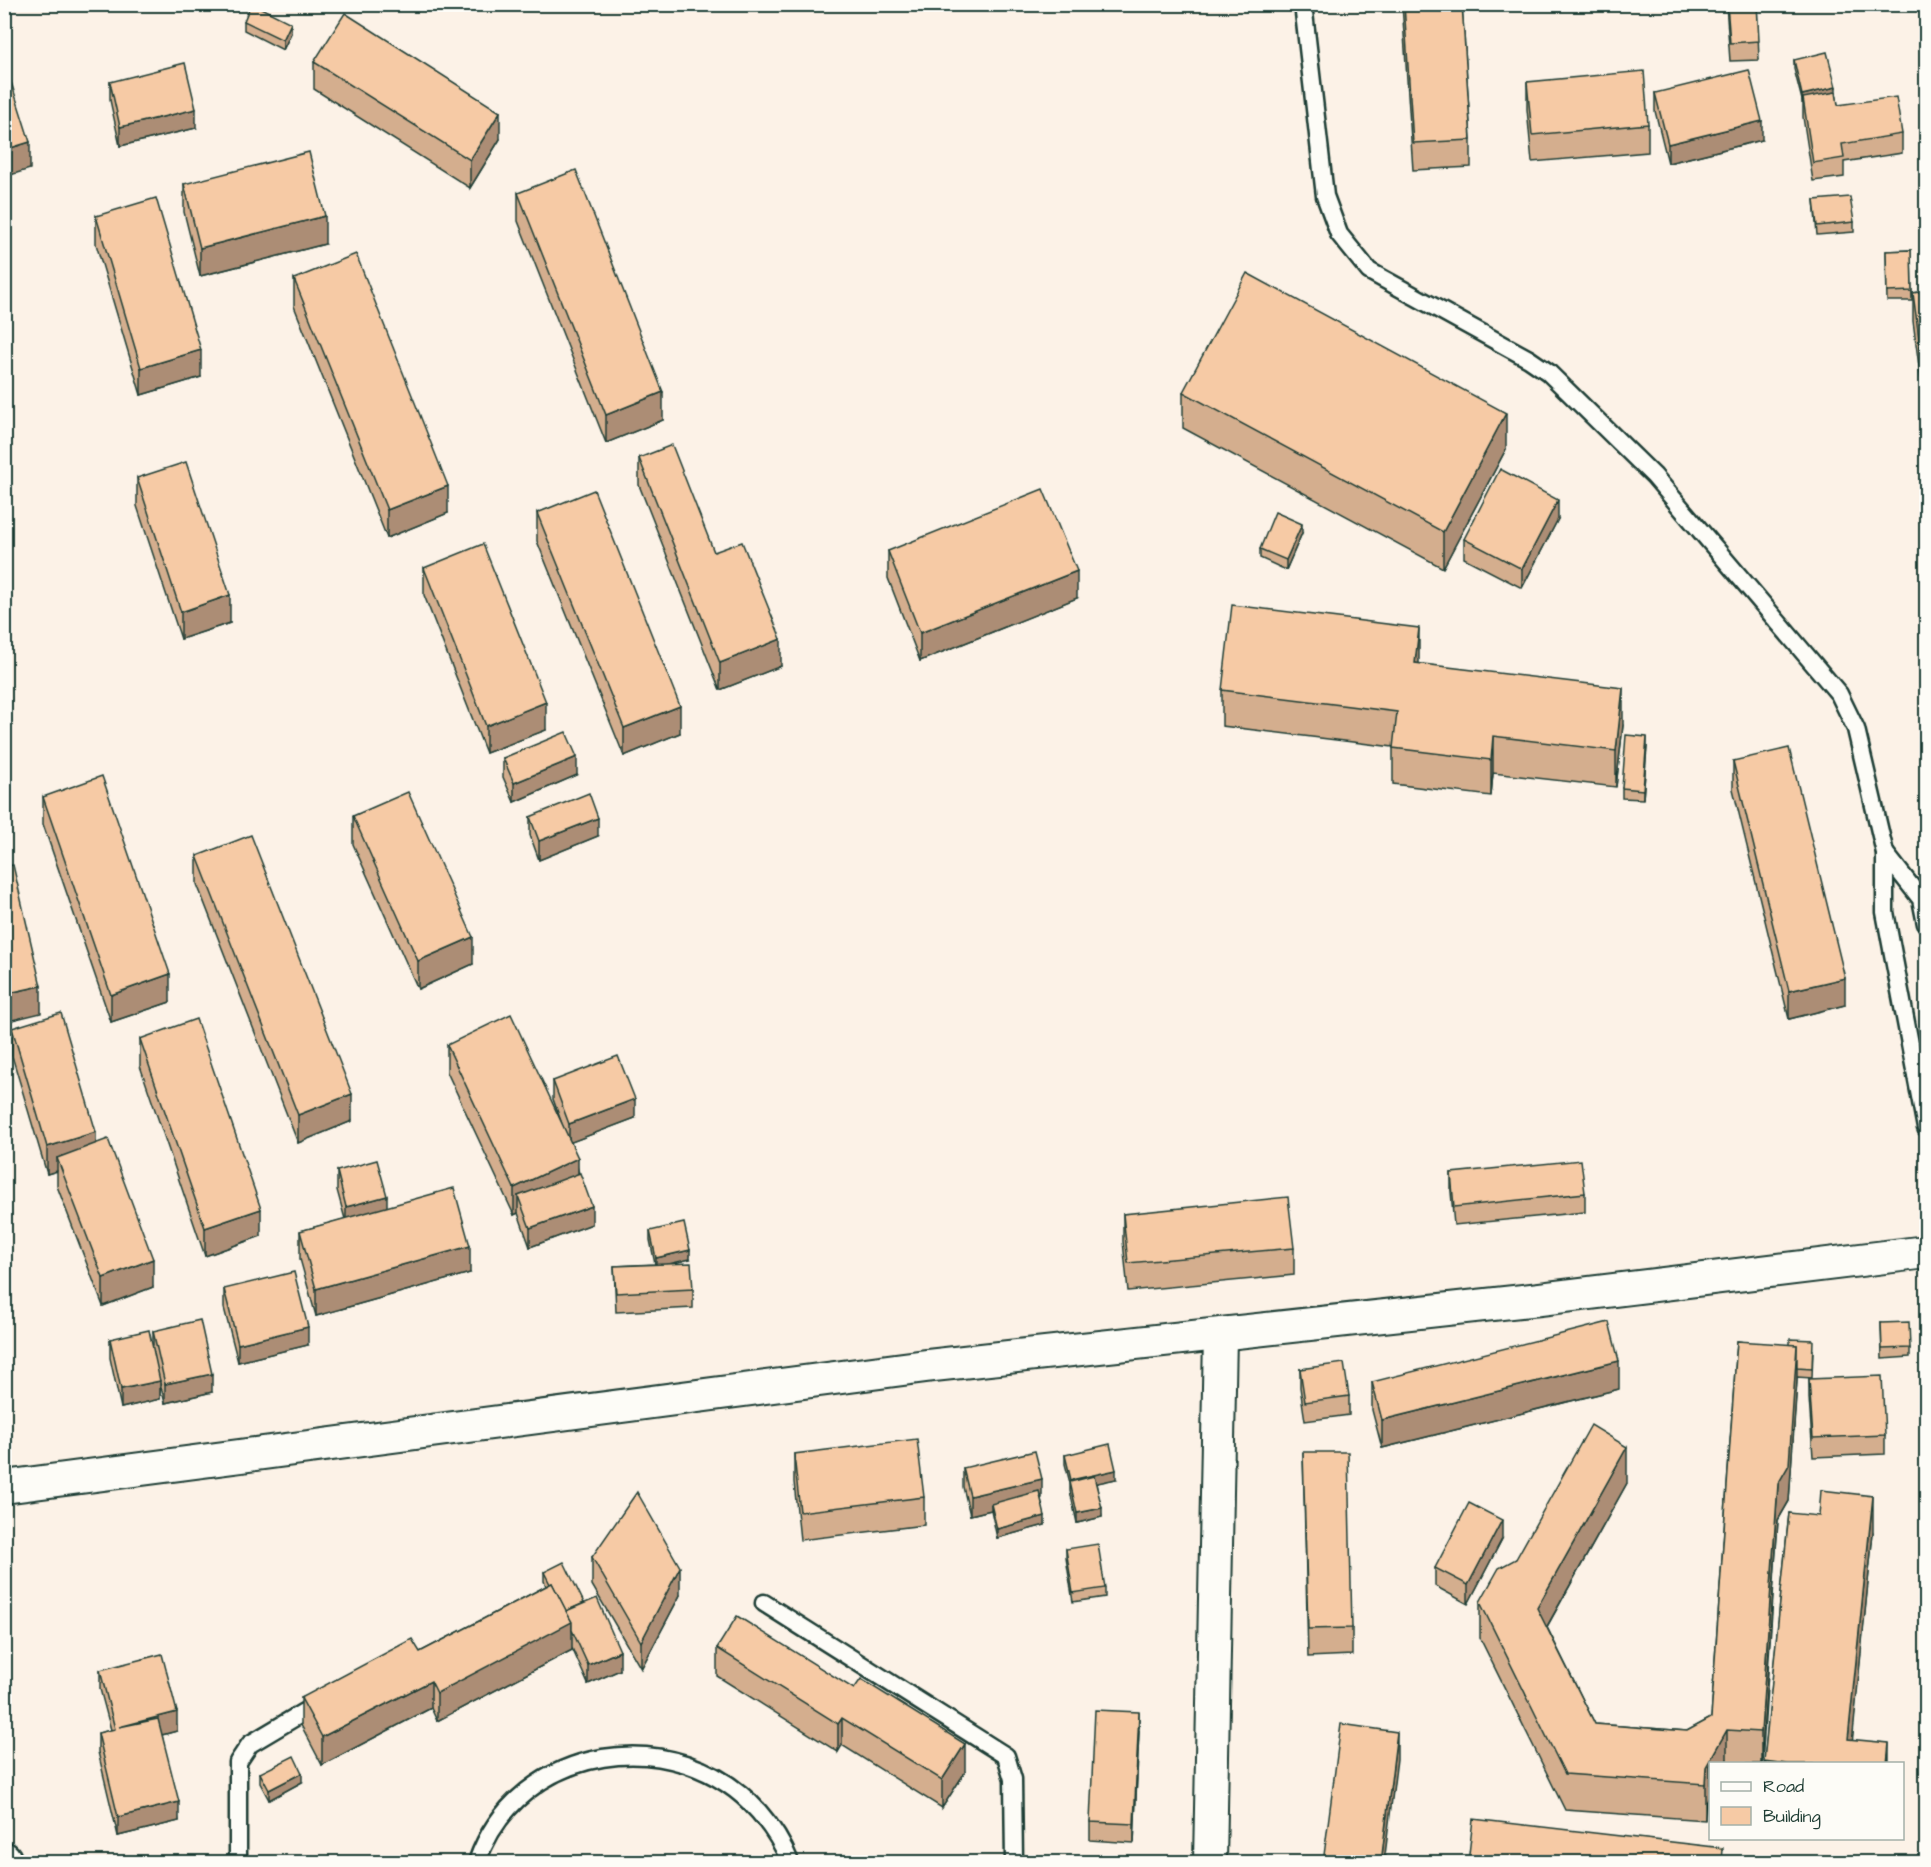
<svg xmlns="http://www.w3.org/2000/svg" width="1931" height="1867" font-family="'Architects Daughter',sans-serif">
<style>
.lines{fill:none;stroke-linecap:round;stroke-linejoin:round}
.lane-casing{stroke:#1f3d34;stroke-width:21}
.street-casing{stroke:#1f3d34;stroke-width:36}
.secondary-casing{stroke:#1f3d34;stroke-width:38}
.lane{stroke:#fdfcf7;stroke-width:16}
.street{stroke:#fdfcf7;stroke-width:32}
.secondary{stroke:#fdfcf7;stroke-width:33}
.wall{fill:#d4ae8e;stroke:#1f3d34;stroke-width:1.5}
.shaded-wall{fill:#ac8d74;stroke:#1f3d34;stroke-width:1.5}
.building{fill:#f6caa5;stroke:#1f3d34;stroke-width:1.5}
</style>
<rect width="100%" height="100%" fill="#fcf2e7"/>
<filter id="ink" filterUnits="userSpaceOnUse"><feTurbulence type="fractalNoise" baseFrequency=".0167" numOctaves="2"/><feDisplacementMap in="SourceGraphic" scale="12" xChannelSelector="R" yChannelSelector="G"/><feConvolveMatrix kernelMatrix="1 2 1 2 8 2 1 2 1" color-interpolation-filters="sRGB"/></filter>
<g filter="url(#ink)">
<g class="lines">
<g class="lane-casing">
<g id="lane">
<path d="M1303 4 1325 196 1339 234 1369 271 1529 359 1548 372 1654 476 1839 694 1856 729 1885 853V912L1926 1128"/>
<path d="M1885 853 1921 899 1926 924"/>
<path d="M764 1603 1006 1756 1013 1779 1014 1862"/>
<path d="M238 1862V1762L250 1744 319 1703"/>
<path d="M477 1862C518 1743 678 1720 759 1812 772 1827 783 1844 790 1862"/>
</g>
</g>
<g class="street-casing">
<g id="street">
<path d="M4 1487 926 1366 1540 1299 1926 1252"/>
<path d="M1210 1862 1220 1335"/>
</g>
</g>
<g class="secondary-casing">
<path id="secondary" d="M4 1859 5 1862"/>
</g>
<use href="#lane" class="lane"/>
<use href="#street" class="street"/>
<use href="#secondary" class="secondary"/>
</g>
<g class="wall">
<path d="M1402 4H1462L1471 140V167L1413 170Z"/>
<path d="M1726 4H1757L1759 60 1730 61Z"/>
<path d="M244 21 291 33 283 50 244 30Z"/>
<path d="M1794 60 1836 92 1838 105 1902 134V153L1844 162V177L1813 181 1803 117V104L1794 69Z"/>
<path d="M314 62 500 139 470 188 314 89Z"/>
<path d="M110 82 196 128 120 146 110 100Z"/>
<path d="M1527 82 1648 124V152L1532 162 1527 109Z"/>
<path d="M1655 93 1762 140 1668 163 1655 111Z"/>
<path d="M184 184 325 244 200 276 184 212Z"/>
<path d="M518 193 663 420 606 443 518 221Z"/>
<path d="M1814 200 1854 222V232L1817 235Z"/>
<path d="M96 216 201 377 141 395 96 244Z"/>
<path d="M1911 250 1912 301H1887L1886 251Z"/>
<path d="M294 279 448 513 387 538 294 306Z"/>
<path d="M1926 291V419L1913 321V293Z"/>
<path d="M1183 392 1506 449 1443 568 1183 428Z"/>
<path d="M1926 429V479L1920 449V430Z"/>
<path d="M639 458 714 552 781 666 720 690 639 485Z"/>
<path d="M137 478 230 623 181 639 137 506Z"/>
<path d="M537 513 680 733 624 756 537 541Z"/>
<path d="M1558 519 1522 588 1464 558V539Z"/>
<path d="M1302 533 1286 570 1260 558V549Z"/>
<path d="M888 551 1077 598 920 661 888 578Z"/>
<path d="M424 568 546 730 486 753 424 595Z"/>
<path d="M1419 664 1623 725 1616 787 1493 773 1491 796 1393 784V747L1222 726V690Z"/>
<path d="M1647 746 1643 799 1622 798V788Z"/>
<path d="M503 758 577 775 514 802 503 777Z"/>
<path d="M1733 761 1845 1005 1789 1019 1733 789Z"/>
<path d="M43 797 170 1002 111 1022 43 824Z"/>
<path d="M353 816 473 964 418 989 353 844Z"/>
<path d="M530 817 598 836 539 860 530 835Z"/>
<path d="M197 856 352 1121 298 1143 197 884Z"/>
<path d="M12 1028 96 1144 153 1287 103 1306 57 1186V1171L47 1174 12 1056Z"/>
<path d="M140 1039 261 1236 205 1256 140 1066Z"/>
<path d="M447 1045 561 1121 553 1099V1081L635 1118 571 1142 592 1224 530 1247 518 1213 514 1215 447 1072Z"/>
<path d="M337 1171 387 1207 470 1273 316 1316 300 1259V1231L345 1219 337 1190Z"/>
<path d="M1451 1173 1585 1193V1212L1454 1225 1451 1192Z"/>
<path d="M1123 1214 1294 1248V1275L1128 1291 1123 1241Z"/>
<path d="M650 1231 690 1259 670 1264 693 1289V1308L616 1312 614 1266 655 1264 650 1240Z"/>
<path d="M224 1289 308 1345 238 1362 224 1308Z"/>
<path d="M1881 1323 1910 1348V1357L1882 1359Z"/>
<path d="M153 1331 212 1392 165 1403 160 1383V1399L121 1408 110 1358V1339L153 1345Z"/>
<path d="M1737 1341 1813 1350 1812 1378 1797 1377 1789 1501 1778 1520 1762 1764H1710L1705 1820 1565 1810 1480 1638V1602L1516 1559 1627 1483 1547 1627 1595 1724 1687 1731 1711 1718Z"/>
<path d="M1300 1369 1349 1396V1415L1305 1421 1300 1387Z"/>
<path d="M1809 1379 1885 1435V1454L1813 1457 1809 1398Z"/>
<path d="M1372 1382 1619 1389 1382 1448 1372 1410Z"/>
<path d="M1303 1452 1352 1628V1655L1308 1657Z"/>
<path d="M794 1454 924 1497V1525L800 1540 794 1482Z"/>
<path d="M1065 1455 1116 1479 1096 1483 1102 1517 1077 1523 1070 1491V1483L1065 1464Z"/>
<path d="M963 1468 1042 1498H1041L1045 1525 997 1538 991 1510 970 1515 963 1487Z"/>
<path d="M1789 1513 1873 1532 1852 1739 1889 1764H1764Z"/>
<path d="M1502 1539 1468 1604 1435 1586V1568Z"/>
<path d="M1066 1549 1105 1588V1597L1073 1602 1066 1558Z"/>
<path d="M592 1557 680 1595 641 1669 592 1585Z"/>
<path d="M544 1572 584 1603 620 1670 588 1684 572 1648V1650L437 1721 431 1708 322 1765 301 1725V1698L420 1652 546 1586 544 1581Z"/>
<path d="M717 1648 854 1689 965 1772 942 1808 842 1745 838 1752 717 1676Z"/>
<path d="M100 1670 177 1731 162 1735 179 1821 118 1836 98 1752V1733L111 1730 100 1689Z"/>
<path d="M1139 1730 1134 1843 1090 1840V1822Z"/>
<path d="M260 1773 302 1782 269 1800 260 1783Z"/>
</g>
<g class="shaded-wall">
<path d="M291 23V33L283 50V40Z"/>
<path d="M1836 87V97L1803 98 1802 104V95Z"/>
<path d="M196 109V128L120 146V127Z"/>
<path d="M500 112V139L470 188V160Z"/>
<path d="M1762 121V140L1668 163V144Z"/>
<path d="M30 142V169L4 177V150Z"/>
<path d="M325 216V244L200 276V248Z"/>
<path d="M201 350V377L141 395V368Z"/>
<path d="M663 392V420L606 443V415Z"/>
<path d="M1506 413V449L1443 568V532Z"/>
<path d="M448 486V513L387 538V510Z"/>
<path d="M1558 500V519L1522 588V569Z"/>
<path d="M1302 524V533L1286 570V560Z"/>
<path d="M1077 571V598L920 661V633Z"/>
<path d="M230 595V623L181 639V612Z"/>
<path d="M1419 628V664L1415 663Z"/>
<path d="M781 639V666L720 690V663Z"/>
<path d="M1623 688V725L1616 787V751Z"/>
<path d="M546 702V730L486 753V726Z"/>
<path d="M680 706V733L624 756V728Z"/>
<path d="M1493 736V773L1491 796V760Z"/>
<path d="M1647 737V746L1643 799V790Z"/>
<path d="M577 757V775L514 802V783Z"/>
<path d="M598 818V836L539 860V841Z"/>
<path d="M473 937V964L418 989V961Z"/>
<path d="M170 974V1002L111 1022V995Z"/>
<path d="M1845 978V1005L1789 1019V991Z"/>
<path d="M41 986V1013L4 1022V994Z"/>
<path d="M352 1094V1121L298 1143V1115Z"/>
<path d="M635 1099V1118L569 1143V1124Z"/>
<path d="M96 1132V1159L57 1158V1171L47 1174V1147Z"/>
<path d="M578 1158V1186L518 1196V1213L514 1215V1188Z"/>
<path d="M387 1196V1215L346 1226V1207Z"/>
<path d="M592 1206V1224L530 1247V1228Z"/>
<path d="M261 1209V1236L205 1256V1228Z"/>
<path d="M470 1246V1273L316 1316V1289Z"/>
<path d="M690 1250V1259L656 1267V1258Z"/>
<path d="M153 1259V1287L103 1306V1278Z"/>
<path d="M308 1327V1345L238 1362V1344Z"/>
<path d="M1797 1345V1381L1789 1501 1778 1520 1761 1764V1732L1778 1484Z"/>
<path d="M1619 1361V1389L1382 1448V1420Z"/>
<path d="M212 1374V1392L165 1403V1384Z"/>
<path d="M160 1381V1399L121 1408V1389Z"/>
<path d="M1627 1447V1483L1537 1644V1608Z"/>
<path d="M1116 1470V1479L1071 1489V1480Z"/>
<path d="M1042 1479V1498L992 1510 991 1504V1510L970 1515V1496Z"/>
<path d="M1873 1496V1532L1850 1764 1848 1739Z"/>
<path d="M1102 1508V1517L1077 1523V1513Z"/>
<path d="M1045 1516V1525L997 1538V1529Z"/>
<path d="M1502 1520V1539L1468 1604V1585Z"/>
<path d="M680 1567V1595L641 1669V1642Z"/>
<path d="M586 1609 572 1625V1650L437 1721V1693Z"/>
<path d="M620 1651V1670L588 1684V1665Z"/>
<path d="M431 1681V1708L322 1765V1737Z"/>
<path d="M177 1712V1731L119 1746V1727Z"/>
<path d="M1139 1712V1730L1134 1843V1824Z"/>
<path d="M842 1718V1745L838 1752V1724Z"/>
<path d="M1727 1730V1764H1710V1795L1706 1803 1705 1820V1784L1706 1767Z"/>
<path d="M1397 1732V1759L1384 1863H1381Z"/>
<path d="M1889 1743V1764H1887Z"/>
<path d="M965 1744V1772L942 1808V1780Z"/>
<path d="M302 1773V1782L269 1800V1790Z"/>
<path d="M179 1802V1821L118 1836V1817Z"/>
</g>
<g class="building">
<path d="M251 4H253L291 23 283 40 244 21Z"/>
<path d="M1404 4H1462L1471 140 1413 143Z"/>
<path d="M1727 4H1757L1759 41 1730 43Z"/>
<path d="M345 13 500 112 470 160 314 62Z"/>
<path d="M1827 52 1836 87 1802 95 1794 60Z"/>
<path d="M4 60 30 142 4 150Z"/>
<path d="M185 63 196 109 120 127 110 82Z"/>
<path d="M1749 70 1762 121 1668 144 1655 93Z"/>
<path d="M1644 71 1648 124 1532 135 1527 82Z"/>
<path d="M1836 92 1838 105 1896 97 1902 134 1842 144 1844 158 1813 163 1803 98Z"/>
<path d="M309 152 325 216 200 248 184 184Z"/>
<path d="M576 170 663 392 606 415 518 193Z"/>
<path d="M1850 197 1854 222 1817 226 1814 200Z"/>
<path d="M156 198 201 350 141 368 96 216Z"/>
<path d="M1911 250 1912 291 1887 292 1886 251Z"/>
<path d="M356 254 448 486 387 510 294 279Z"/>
<path d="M1247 273 1506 413 1443 532 1183 392Z"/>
<path d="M1926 291V391L1913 293Z"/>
<path d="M1926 429V460L1920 430Z"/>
<path d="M672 445 714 552 742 542 781 639 720 663 639 458Z"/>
<path d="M186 462 230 595 181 612 137 478Z"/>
<path d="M1500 469 1558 500 1522 569 1464 539Z"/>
<path d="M1043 489 1077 571 920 633 888 551Z"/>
<path d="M594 490 680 706 624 728 537 513Z"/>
<path d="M1275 512 1302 524 1286 560 1260 549Z"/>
<path d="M483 544 546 702 486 726 424 568Z"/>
<path d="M1232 605 1419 628 1415 663 1623 688 1616 751 1493 736 1491 760 1393 748 1397 712 1222 690Z"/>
<path d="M566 732 577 757 514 783 503 758Z"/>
<path d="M1626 735 1647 737 1643 790 1622 788Z"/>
<path d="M1789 748 1845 978 1789 991 1733 761Z"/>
<path d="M102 776 170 974 111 995 43 797Z"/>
<path d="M408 792 473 937 418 961 353 816Z"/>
<path d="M589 793 598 818 539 841 530 817Z"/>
<path d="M251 835 352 1094 298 1115 197 856Z"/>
<path d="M13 865 41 986 4 994V866Z"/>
<path d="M61 1013 96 1132 47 1147 12 1028Z"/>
<path d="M511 1014 578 1158 514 1188 447 1045Z"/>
<path d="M196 1019 261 1209 205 1228 140 1039Z"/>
<path d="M618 1056 635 1099 569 1124 553 1081Z"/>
<path d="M108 1139 153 1259 103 1278 57 1158Z"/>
<path d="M377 1160 387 1196 346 1207 337 1171Z"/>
<path d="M1581 1160 1585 1193 1454 1207 1451 1173Z"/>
<path d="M580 1173 592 1206 530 1228 518 1196Z"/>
<path d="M454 1188 470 1246 316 1289 300 1231Z"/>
<path d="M1288 1197 1294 1248 1128 1263 1123 1214Z"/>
<path d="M684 1223 690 1250 656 1258 650 1231Z"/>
<path d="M691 1263 693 1289 616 1293 614 1266Z"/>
<path d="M294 1272 308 1327 238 1344 224 1289Z"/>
<path d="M200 1320 212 1374 165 1384 153 1331Z"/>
<path d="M1609 1322 1619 1361 1382 1420 1372 1382Z"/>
<path d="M1909 1322 1910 1348 1882 1349 1881 1323Z"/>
<path d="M149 1330 160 1381 121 1389 110 1339Z"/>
<path d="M1790 1339 1813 1340 1812 1369 1797 1368V1345H1790Z"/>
<path d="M1737 1341 1797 1345 1789 1465 1778 1484 1761 1732 1727 1730 1706 1767 1705 1784 1565 1774 1480 1602 1499 1568 1516 1559 1591 1425 1627 1447 1537 1608 1595 1724 1687 1731 1711 1718Z"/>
<path d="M1344 1363 1349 1396 1305 1402 1300 1369Z"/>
<path d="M1882 1376 1885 1435 1813 1438 1809 1379Z"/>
<path d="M917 1439 924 1497 800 1512 794 1454Z"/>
<path d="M1110 1444 1116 1470 1071 1480 1065 1455Z"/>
<path d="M1035 1451 1042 1479 970 1496 963 1468Z"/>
<path d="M1303 1452H1348L1352 1628 1308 1629Z"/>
<path d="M1094 1476 1102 1508 1077 1513 1070 1482Z"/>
<path d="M1821 1490 1873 1496 1848 1739 1889 1743 1887 1764H1787L1764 1761 1789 1513 1819 1516Z"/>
<path d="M1039 1491 1045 1516 997 1529 991 1504Z"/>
<path d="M637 1492 680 1567 641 1642 592 1557Z"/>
<path d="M1469 1503 1502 1520 1468 1585 1435 1568Z"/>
<path d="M1098 1544 1105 1588 1073 1593 1066 1549Z"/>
<path d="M564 1562 584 1603 566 1611 552 1583 550 1584 544 1572Z"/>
<path d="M552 1583 572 1622 437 1693 431 1681 322 1737 301 1698 412 1639 420 1652Z"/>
<path d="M597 1598 620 1651 588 1665 572 1630V1622L566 1611Z"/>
<path d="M737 1616 854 1689 861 1679 965 1744 942 1780 842 1718 838 1724 717 1648Z"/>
<path d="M162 1654 177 1712 119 1727 158 1719 179 1802 118 1817 98 1733 115 1729 100 1670Z"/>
<path d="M1095 1710 1139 1712 1134 1824 1090 1822Z"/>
<path d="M1341 1724 1397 1732 1381 1863H1323Z"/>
<path d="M294 1756 302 1773 269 1790 260 1773Z"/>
<path d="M1473 1819 1723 1848 1722 1863H1468Z"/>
</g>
</g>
<rect width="1931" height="1867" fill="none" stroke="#fdfcf7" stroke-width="24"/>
<rect x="12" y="12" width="1907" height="1843" fill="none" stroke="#1f3d34" stroke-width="2" filter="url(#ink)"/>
<rect x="1709" y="1762" width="195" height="78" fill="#fdfcf7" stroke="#a4b0a9" stroke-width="1.5"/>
<rect x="1721" y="1782" width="30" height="9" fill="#fdfcf7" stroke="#a4b0a9" stroke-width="1.5"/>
<text x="1763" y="1792" font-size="18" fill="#1f3d34">Road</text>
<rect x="1721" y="1807" width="30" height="18" fill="#f6caa5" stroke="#a4b0a9" stroke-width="1.5"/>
<text x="1763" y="1822" font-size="18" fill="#1f3d34">Building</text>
</svg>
